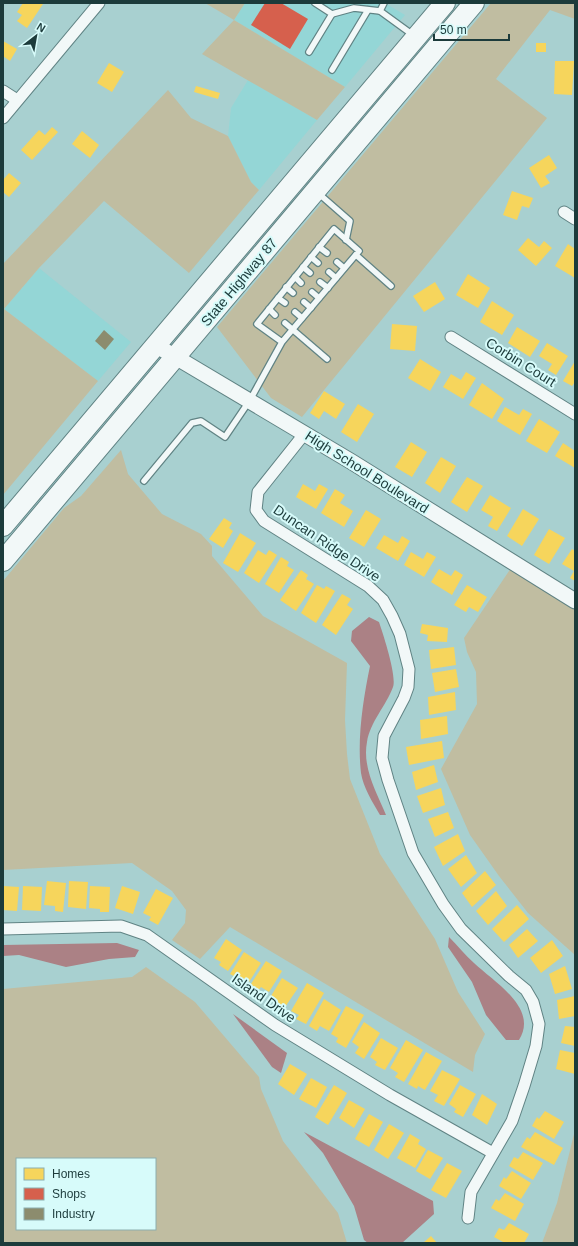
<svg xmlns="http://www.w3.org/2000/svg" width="578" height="1246" font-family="Helvetica,sans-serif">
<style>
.built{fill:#94d6d6}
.green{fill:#c0bda1;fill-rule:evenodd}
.water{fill:#ab8185}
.homes{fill:#f6d55c}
.shops{fill:#d6604d}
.industry{fill:#8c8c6e}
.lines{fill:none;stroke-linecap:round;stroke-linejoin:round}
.lane-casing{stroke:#608384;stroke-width:8}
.street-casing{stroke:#608384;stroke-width:13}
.secondary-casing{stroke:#608384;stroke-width:17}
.highway-casing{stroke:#608384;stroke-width:22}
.lane{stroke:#f2f8f8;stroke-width:5.5}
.street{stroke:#f2f8f8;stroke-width:11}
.secondary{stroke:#f2f8f8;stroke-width:15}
.highway{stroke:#f2f8f8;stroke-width:20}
.labels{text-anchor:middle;stroke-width:4;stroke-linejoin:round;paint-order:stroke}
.street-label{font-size:14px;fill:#1c3b3b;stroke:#d7fbfa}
</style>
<rect width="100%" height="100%" fill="#a8d0d0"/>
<g class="built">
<path d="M245 3H385L405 15 345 87 234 20Z"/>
<path d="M248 80 317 120 259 190 251 182 228 136 231 108Z"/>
<path d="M39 268 131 342 98 381 4 309Z"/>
</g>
<g class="green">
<path d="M205 3H245L234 20 345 87 317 120 202 54 234 20Z"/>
<path d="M491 3H575V19L550 10 496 79 547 118 302 417 271 398 217 327Z"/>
<path d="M168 90 191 118 228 136 251 182 259 190 189 273 104 201 39 268 4 309 98 381 3 495V264Z"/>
<path d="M121 450 128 474 162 514 201 534 212 546V556L263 616 347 663 345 720 347 754 350 779 380 854 435 939 458 992 485 1034 475 1055 473 1072 230 927 200 959 172 940 185 923 186 910 172 891 132 863 3 870V581L64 508 81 496Z"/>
<path d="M511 568 575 608V955L528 913 499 876 470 835 441 769 477 704 476 672 467 652 464 638Z"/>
<path d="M146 967 195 1002 259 1077 261 1089 283 1141 338 1213 347 1243H3V989L132 977ZM17 1159H155V1229H17Z"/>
<path d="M575 1130V1243H542L557 1203Z"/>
</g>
<g class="water">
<path d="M369 617 379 622C383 634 397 676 393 687 386 706 370 722 367 742 362 768 377 793 386 815H380C373 803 363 787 361 773 357 739 363 700 370 666L351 641 352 631Z"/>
<path d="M449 937C457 945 465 955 474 963 494 982 539 1008 519 1040H506L486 1015 472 982 448 947Z"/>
<path d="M117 943 139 950 135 957 109 959 66 967 19 955 3 956V945Z"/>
<path d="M233 1014 287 1053 281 1073 272 1067Z"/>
<path d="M304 1132 433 1201 434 1214 402 1243H368L364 1240 354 1206 323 1153Z"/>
</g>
<g class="homes">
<path d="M23 3 43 4 27 28 17 21 22 15 17 12Z"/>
<path d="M3 41 17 49 10 61 3 56Z"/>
<rect x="536" y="43" width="10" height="9"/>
<path d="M555 61H574L572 95 554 94Z"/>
<path d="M109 63 124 72 112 92 97 83Z"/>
<path d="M196 86 220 93 218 99 194 92Z"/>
<path d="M52 127 58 132 32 160 21 150 39 130 45 135Z"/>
<path d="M82 131 99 145 90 158 72 144Z"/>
<path d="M549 155 557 168 545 176 550 183 541 188 529 168Z"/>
<path d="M9 173 21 183 9 197 3 192V180Z"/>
<path d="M512 191 533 198 529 208 522 206 517 220 503 215Z"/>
<path d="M528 238 539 247 544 241 552 248 536 266 518 250Z"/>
<path d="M568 244 575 249V278L555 266Z"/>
<path d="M468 274 490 288 478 308 456 295Z"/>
<path d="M435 282 445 299 424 312 413 296Z"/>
<path d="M492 301 514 315 502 335 480 322Z"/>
<path d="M392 324 417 326 415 351 390 349Z"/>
<path d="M517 327 540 341 530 357 508 343Z"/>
<path d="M547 343 568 356 556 375 548 370 552 364 539 356Z"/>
<path d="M420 359 441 372 430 391 408 378Z"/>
<path d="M575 361V382L572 386 563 381Z"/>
<path d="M466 372 476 378 463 399 443 387 451 374 461 380Z"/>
<path d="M482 383 504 399 492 419 469 405Z"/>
<path d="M324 391 345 404 336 419 324 411 319 419 310 413Z"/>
<path d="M358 404 374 414 357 442 341 432Z"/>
<path d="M505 407 519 415 523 409 532 414 520 435 497 421Z"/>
<path d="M539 419 560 432 547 453 526 441Z"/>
<path d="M411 442 427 452 412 477 395 467Z"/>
<path d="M563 443 575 451V468L555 456Z"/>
<path d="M441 457 456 466 440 493 425 483Z"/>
<path d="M467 477 483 486 467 512 451 502Z"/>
<path d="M303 484 315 491 319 484 328 489 316 509 296 497Z"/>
<path d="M335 489 345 495 340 503 353 511 344 527 321 513Z"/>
<path d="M490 495 511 508 497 531 488 526 493 517 481 510Z"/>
<path d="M523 509 539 519 522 546 507 536Z"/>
<path d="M366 510 381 519 364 547 349 538Z"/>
<path d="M224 518 232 523 229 528 233 531 223 548 209 539Z"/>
<path d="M549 529 565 538 549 564 534 555Z"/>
<path d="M240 533 256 543 238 572 223 563Z"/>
<path d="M384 535 398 543 402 536 410 541 398 561 376 548Z"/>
<path d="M572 549 575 551V581L570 578 574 571 562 564Z"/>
<path d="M258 550 266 555 269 550 277 555 259 583 244 573Z"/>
<path d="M411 552 423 559 427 552 436 557 424 577 404 565Z"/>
<path d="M281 557 289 562 287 566 294 570 279 593 265 584Z"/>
<path d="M439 569 451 576 455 570 463 575 452 595 431 582Z"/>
<path d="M301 570 308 575 306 579 314 584 296 611 280 600Z"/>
<path d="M317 585 324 589 326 586 335 591 316 623 301 613Z"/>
<path d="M467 585 487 597 478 612 469 607 466 612 454 605Z"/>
<path d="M342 594 351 599 347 605 353 609 336 635 322 625Z"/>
<path d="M422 624 448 628 447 642 427 641 428 635 420 633Z"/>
<path d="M454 647 456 665 431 669 429 650Z"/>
<path d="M456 669 459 687 435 692 432 673Z"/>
<path d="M455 692 456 710 429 715 428 697Z"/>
<path d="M447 716 448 734 421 739 420 720Z"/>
<path d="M442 741 444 758 409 765 406 747Z"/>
<path d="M434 765 438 782 416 790 412 772Z"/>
<path d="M441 788 445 805 423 813 417 796Z"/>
<path d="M448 812 454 828 435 837 428 819Z"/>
<path d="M458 834 465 851 443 866 434 847Z"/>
<path d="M466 855 477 873 461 887 448 869Z"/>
<path d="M485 871 496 885 472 907 462 893Z"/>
<path d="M47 881 66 883 63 912 55 911V906L44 905Z"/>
<path d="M69 881 88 882 86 909 68 907Z"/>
<path d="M3 886 19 887 17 911 3 910Z"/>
<path d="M23 886 42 887 41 911 22 910Z"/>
<path d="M90 886 110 887 109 912H100V909L89 908Z"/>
<path d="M122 886 140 892 133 914 115 908Z"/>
<path d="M156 889 173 898 158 925 149 920 151 917 143 913Z"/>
<path d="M496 891 507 906 488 925 476 911Z"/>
<path d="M517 905 529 919 504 942 492 929Z"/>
<path d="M527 929 538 941 518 958 509 945Z"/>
<path d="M226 939 242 950 228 971 219 965 221 962 214 958Z"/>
<path d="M552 940 563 956 541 973 530 958Z"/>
<path d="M244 952 261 963 249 982 241 977 239 979 230 974Z"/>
<path d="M266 961 282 971 269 992 261 987 257 992 249 987Z"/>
<path d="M565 966 572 989 555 994 549 974Z"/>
<path d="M282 978 298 988 283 1010 275 1005 277 1000 271 996Z"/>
<path d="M307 983 324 993 306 1024 296 1019 299 1015 291 1011Z"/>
<path d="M575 996V1016L559 1019 557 1000Z"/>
<path d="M324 999 341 1010 329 1031 320 1026 317 1031 309 1026Z"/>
<path d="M346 1006 364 1015 346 1048 336 1042 338 1038 331 1034Z"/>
<path d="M364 1022 380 1033 364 1059 355 1053 359 1047 352 1042Z"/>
<path d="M565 1026 575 1027V1046L561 1043Z"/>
<path d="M381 1038 398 1048 385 1070 375 1065 377 1062 370 1057Z"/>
<path d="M406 1040 423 1050 404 1082 395 1077 398 1073 390 1068Z"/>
<path d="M560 1050 575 1053V1074L556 1069Z"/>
<path d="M426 1052 442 1061 425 1090 418 1086 417 1089 408 1084Z"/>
<path d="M290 1064 307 1074 294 1095 278 1084Z"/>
<path d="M442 1070 460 1079 444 1106 434 1101 438 1095 430 1091Z"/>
<path d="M311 1078 327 1087 316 1108 299 1099Z"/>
<path d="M334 1085 347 1093 328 1125 315 1117Z"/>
<path d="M460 1085 476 1094 463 1117 454 1112 456 1109 449 1104Z"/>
<path d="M482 1094 497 1104 487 1125 472 1115Z"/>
<path d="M349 1100 365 1109 354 1128 339 1118Z"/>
<path d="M545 1111 564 1122 554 1139 532 1126 537 1117 539 1119Z"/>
<path d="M369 1114 383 1122 369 1147 355 1139Z"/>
<path d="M389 1124 404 1133 388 1159 374 1150Z"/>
<path d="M535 1132 563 1148 554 1165 521 1147 527 1137 530 1139Z"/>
<path d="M410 1134 420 1140 418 1144 426 1149 415 1168 397 1158Z"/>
<path d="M428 1150 443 1158 430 1179 416 1171Z"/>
<path d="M523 1152 543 1163 533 1180 509 1166 514 1157 518 1159Z"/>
<path d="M447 1163 462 1171 446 1198 431 1190Z"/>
<path d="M512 1171 531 1183 521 1199 499 1186 504 1177 506 1179Z"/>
<path d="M505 1193 524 1204 515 1221 491 1208 496 1199 499 1201Z"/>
<path d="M509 1223 529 1234 524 1243H505L494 1237 499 1228 504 1230Z"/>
<path d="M431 1236 437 1243H423Z"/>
</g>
<path class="shops" d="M265 3H281L308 19 290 49 251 25Z"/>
<path class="industry" d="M104 330 114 339 105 350 95 341Z"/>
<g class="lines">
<g class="lane-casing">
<g id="lane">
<path d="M384 3 380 11 413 35"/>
<path d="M332 14 354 8 380 11"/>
<path d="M309 52 332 14 315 3"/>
<path d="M332 70 368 10"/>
<path d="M318 193 350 221 346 240"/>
<path d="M319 247 327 253"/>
<path d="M356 255 391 286"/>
<path d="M311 257 318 263"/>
<path d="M337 262 344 268"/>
<path d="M303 267 310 273"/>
<path d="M329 272 336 278"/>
<path d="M295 277 301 283"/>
<path d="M320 282 328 288"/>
<path d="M286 287 293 293"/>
<path d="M312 292 319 298"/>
<path d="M278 298 285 303"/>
<path d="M304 302 311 308"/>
<path d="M269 309 275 315"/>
<path d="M295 312 302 318"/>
<path d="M285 323 327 359"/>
<path d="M144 481 192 423 201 421 225 437 250 400 282 342 359 251 334 229 257 324 282 342"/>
</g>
</g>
<g class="street-casing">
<g id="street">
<path d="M3 91 17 100"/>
<path d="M3 118 99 3"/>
<path d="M564 212 575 219"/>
<path d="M451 337 575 414"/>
<path d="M305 433 258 492 256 510 264 521 368 586 383 600 392 616 400 634 409 669 408 687 404 698 384 736 382 758 388 780 413 853 443 904 461 929 509 976 526 990 533 1002 539 1024 536 1046 524 1086 512 1121 471 1192 468 1218"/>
<path d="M3 929 121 926 147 935 275 1025 390 1095 493 1153"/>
</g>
</g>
<g class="secondary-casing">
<path id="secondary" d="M157 346 352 462 575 601"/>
</g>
<g class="highway-casing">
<g id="highway">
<path d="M3 526 445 3"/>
<path d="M3 561 474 3"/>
</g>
</g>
<use href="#lane" class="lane"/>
<use href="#street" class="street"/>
<use href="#secondary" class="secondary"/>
<use href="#highway" class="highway"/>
</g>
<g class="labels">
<g class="street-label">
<text transform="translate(239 282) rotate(-50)" y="5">State Highway 87</text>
<text transform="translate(521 362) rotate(32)" y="5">Corbin Court</text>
<text transform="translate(367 472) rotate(32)" y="5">High School Boulevard</text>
<text transform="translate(327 543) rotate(34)" y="5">Duncan Ridge Drive</text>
<text transform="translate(264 998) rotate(35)" y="5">Island Drive</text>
</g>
</g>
<rect width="578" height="1246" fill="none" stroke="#1c3b3b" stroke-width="8"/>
<rect x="16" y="1158" width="140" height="72" fill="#d7fbfa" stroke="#8caeae"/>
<rect x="24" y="1168" width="20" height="12" fill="#f6d55c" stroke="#8caeae"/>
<text x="52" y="1178" font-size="12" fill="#1c3b3b">Homes</text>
<rect x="24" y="1188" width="20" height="12" fill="#d6604d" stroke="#8caeae"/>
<text x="52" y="1198" font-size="12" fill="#1c3b3b">Shops</text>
<rect x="24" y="1208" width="20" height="12" fill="#8c8c6e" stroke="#8caeae"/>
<text x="52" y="1218" font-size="12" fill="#1c3b3b">Industry</text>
<g transform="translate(36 36) rotate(31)" stroke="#d7fbfa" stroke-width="3" paint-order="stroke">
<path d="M0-3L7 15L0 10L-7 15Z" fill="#1c3b3b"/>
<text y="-6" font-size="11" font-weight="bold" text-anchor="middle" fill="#1c3b3b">N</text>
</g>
<path d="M434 34v6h75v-6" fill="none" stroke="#1c3b3b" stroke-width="2"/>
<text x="440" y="34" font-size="12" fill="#1c3b3b" stroke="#d7fbfa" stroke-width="3" paint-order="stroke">50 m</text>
</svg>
